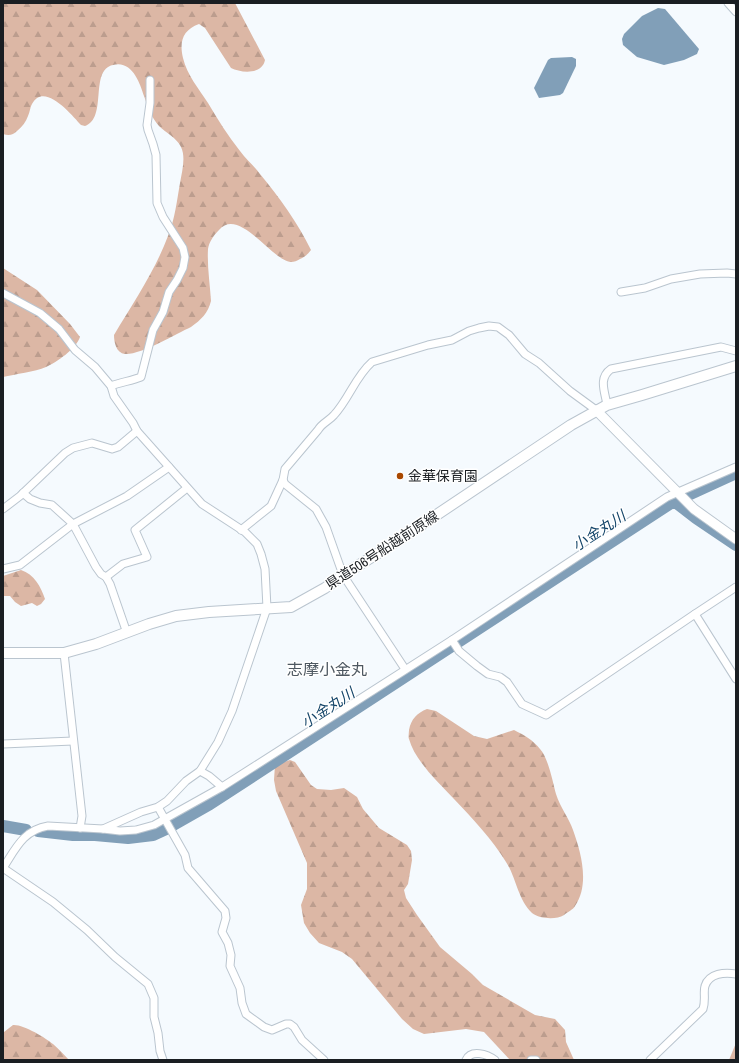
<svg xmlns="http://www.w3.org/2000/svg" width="739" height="1063" font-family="'Archivo Narrow','Noto Sans JP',sans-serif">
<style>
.forest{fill:url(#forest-firs)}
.water{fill:#819fb8}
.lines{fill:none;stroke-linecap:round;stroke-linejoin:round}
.river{stroke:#819fb8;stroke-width:12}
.minor-casing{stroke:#bac5cf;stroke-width:9}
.tertiary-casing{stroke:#bac5cf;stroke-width:11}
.secondary-casing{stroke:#bac5cf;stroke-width:12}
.minor{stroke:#fff;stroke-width:7}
.tertiary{stroke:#fff;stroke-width:9}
.secondary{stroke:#fff;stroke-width:10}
.poi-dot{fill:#a94800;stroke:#fff;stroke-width:1.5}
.labels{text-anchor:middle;stroke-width:3;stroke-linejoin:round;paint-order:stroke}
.poi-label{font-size:14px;fill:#1a1e22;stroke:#fff;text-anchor:start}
.street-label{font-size:14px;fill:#1a1e22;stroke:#fff}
.water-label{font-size:15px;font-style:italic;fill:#144569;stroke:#fff}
.quarter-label{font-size:16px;fill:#4e5861;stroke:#fff}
</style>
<defs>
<pattern id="forest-firs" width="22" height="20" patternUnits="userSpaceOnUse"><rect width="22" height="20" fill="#dcb7a5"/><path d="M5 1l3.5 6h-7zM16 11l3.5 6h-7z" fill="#bc9d8e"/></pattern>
</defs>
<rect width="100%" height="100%" fill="#f5fafe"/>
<g class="forest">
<path d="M3 3H235L265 60C262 75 241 73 231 68L205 28 199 24C183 30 179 41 183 58 187 75 199 89 208 103 218 120 228 136 240 151 246 159 254 166 260 174 279 197 298 223 311 250 308 254 305 257 300 259 297 261 294 262 291 262 272 261 239 206 219 230 214 235 209 242 208 249 207 266 210 284 211 301 208 313 201 320 191 327 176 334 141 355 125 354 116 353 114 342 114 335 133 303 155 271 168 236 175 219 177 200 180 183 182 172 186 157 181 147 177 138 166 133 159 126 151 117 148 107 144 96 140 83 132 60 113 65 89 70 108 118 85 126L81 125C72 115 44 81 32 104 30 107 30 112 28 116 26 122 22 127 17 131 13 135 9 136 3 134Z"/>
<path d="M3 268 37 290 70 324 80 337C76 349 57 362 46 367 35 372 15 374 3 377Z"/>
<path d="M21 570C34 574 41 587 45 599L41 604 37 606 32 603 21 606 15 602 10 596H3V576Z"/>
<path d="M427 709 436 711 474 736 487 739 514 730C524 735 533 740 540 749 548 757 553 783 556 794 560 807 569 818 573 830 581 852 590 884 575 906 573 910 567 912 564 915 556 920 540 919 532 913 518 900 516 877 506 862 492 839 473 819 454 799 439 783 415 761 409 739 408 737 409 733 409 730 411 719 417 713 427 709Z"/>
<path d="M290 760 295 762 311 785 317 789 331 790 344 788 357 797 363 809 379 828 407 845 411 851 412 860 408 884 404 890 406 898 417 915 440 947 472 974 483 985 535 1015 555 1019 565 1030 566 1042 574 1060H510L484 1032 466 1029 424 1034 413 1029 402 1019 352 959 342 952 319 943 310 933 304 923 301 905 307 889V863L276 791 274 780 275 765Z"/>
<path d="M13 1025C23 1024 46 1038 53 1044 59 1049 64 1055 69 1060H3L4 1032Z"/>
<path d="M736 1043V1060H729Z"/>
</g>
<g class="water">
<path d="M658 8 665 9 699 49 697 54 684 60 664 65 637 57 623 45 622 39 624 34 642 16Z"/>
<path d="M572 57 576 59V66L563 93 560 95 539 98 534 88 548 60 551 58Z"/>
</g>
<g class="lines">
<g class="river">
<path d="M688 495 736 473"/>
<path d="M3 826 26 830"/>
<path d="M38 831 73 835H95L128 838 153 835 166 829 210 804 674 501 696 518 736 545"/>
</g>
<g class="minor-casing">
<g id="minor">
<path d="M728 3 736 12"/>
<path d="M621 292 645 288 671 279 700 274 727 273 736 274"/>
<path d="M3 293 40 313 59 329 75 350 95 367 111 386 114 396 133 423 137 431 202 504 245 532 257 544 261 554 265 569 267 608 232 711 218 742 200 771 186 781 167 801 158 807 141 812 103 829 48 826C23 830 15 850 3 868"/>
<path d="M111 386C121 382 131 381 141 377L153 330 163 312 169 292 177 280 183 268 185 257 183 248 163 217 157 203 156 155 153 144 148 130 147 125 150 103V80"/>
<path d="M607 405C605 392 598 378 611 369L721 347 736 351"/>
<path d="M283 480 285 484 316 509 326 527 343 575 405 669"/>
<path d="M23 493 30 499 40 503 52 505 73 524 96 567 101 574 106 577 110 584 127 633"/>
<path d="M3 509 20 496 65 453 73 448 92 443 112 449 118 447 137 431"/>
<path d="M241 530 271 506 283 480 285 469 318 430C322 423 329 421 334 415 349 399 355 377 372 362L428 345 452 340 469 331 479 328 489 326 498 327 509 335 525 354 539 363 570 391 596 410"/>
<path d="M3 569 20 565 73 524 127 496 169 467"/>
<path d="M106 577 123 564 147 557 135 530 187 488"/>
<path d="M695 614 736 587"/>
<path d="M452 640 459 651 477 666 488 674 500 677 507 682 522 704 546 715 695 614 736 679"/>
<path d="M64 653 82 816 80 828"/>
<path d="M3 744 73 741"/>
<path d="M200 771 209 776 222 787 452 640 667 497 736 467"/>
<path d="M158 807 185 855 188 868 225 911 226 918 222 932 228 943 231 955 230 966 240 988 242 1003 246 1014 264 1027 272 1030 286 1024H290L294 1027 302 1040 324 1060"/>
<path d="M103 829 120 831 136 830 154 825 222 787"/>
<path d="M3 868 53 902 87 930 115 957 148 984 154 998V1017L158 1033 160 1051 163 1060"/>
<path d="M466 1060C471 1049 487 1054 495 1060"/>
<path d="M531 1060H536"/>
<path d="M650 1060 703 1009C706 1000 703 992 705 986 709 973 725 972 736 974"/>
</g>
</g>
<g class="tertiary-casing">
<path id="tertiary" d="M596 410 694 509 736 539"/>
</g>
<g class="secondary-casing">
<path id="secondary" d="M3 653H64L96 644 149 624 176 616 209 612 291 607 325 588 343 575 396 542 571 425 607 405 642 395 736 366"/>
</g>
<use href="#minor" class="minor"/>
<use href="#tertiary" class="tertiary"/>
<use href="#secondary" class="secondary"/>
</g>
<circle class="poi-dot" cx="400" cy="476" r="4"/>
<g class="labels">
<g class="poi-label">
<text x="408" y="481">金華保育園</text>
</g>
<g class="street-label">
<text transform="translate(382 550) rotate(-33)" y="5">県道506号船越前原線</text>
</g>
<g class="water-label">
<text transform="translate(599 531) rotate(-33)" y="5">小金丸川</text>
<text transform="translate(328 708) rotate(-33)" y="5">小金丸川</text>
</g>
<g class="quarter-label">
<text x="327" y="675">志摩小金丸</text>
</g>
</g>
<rect width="739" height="1063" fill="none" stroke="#1a1e22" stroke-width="8"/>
</svg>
